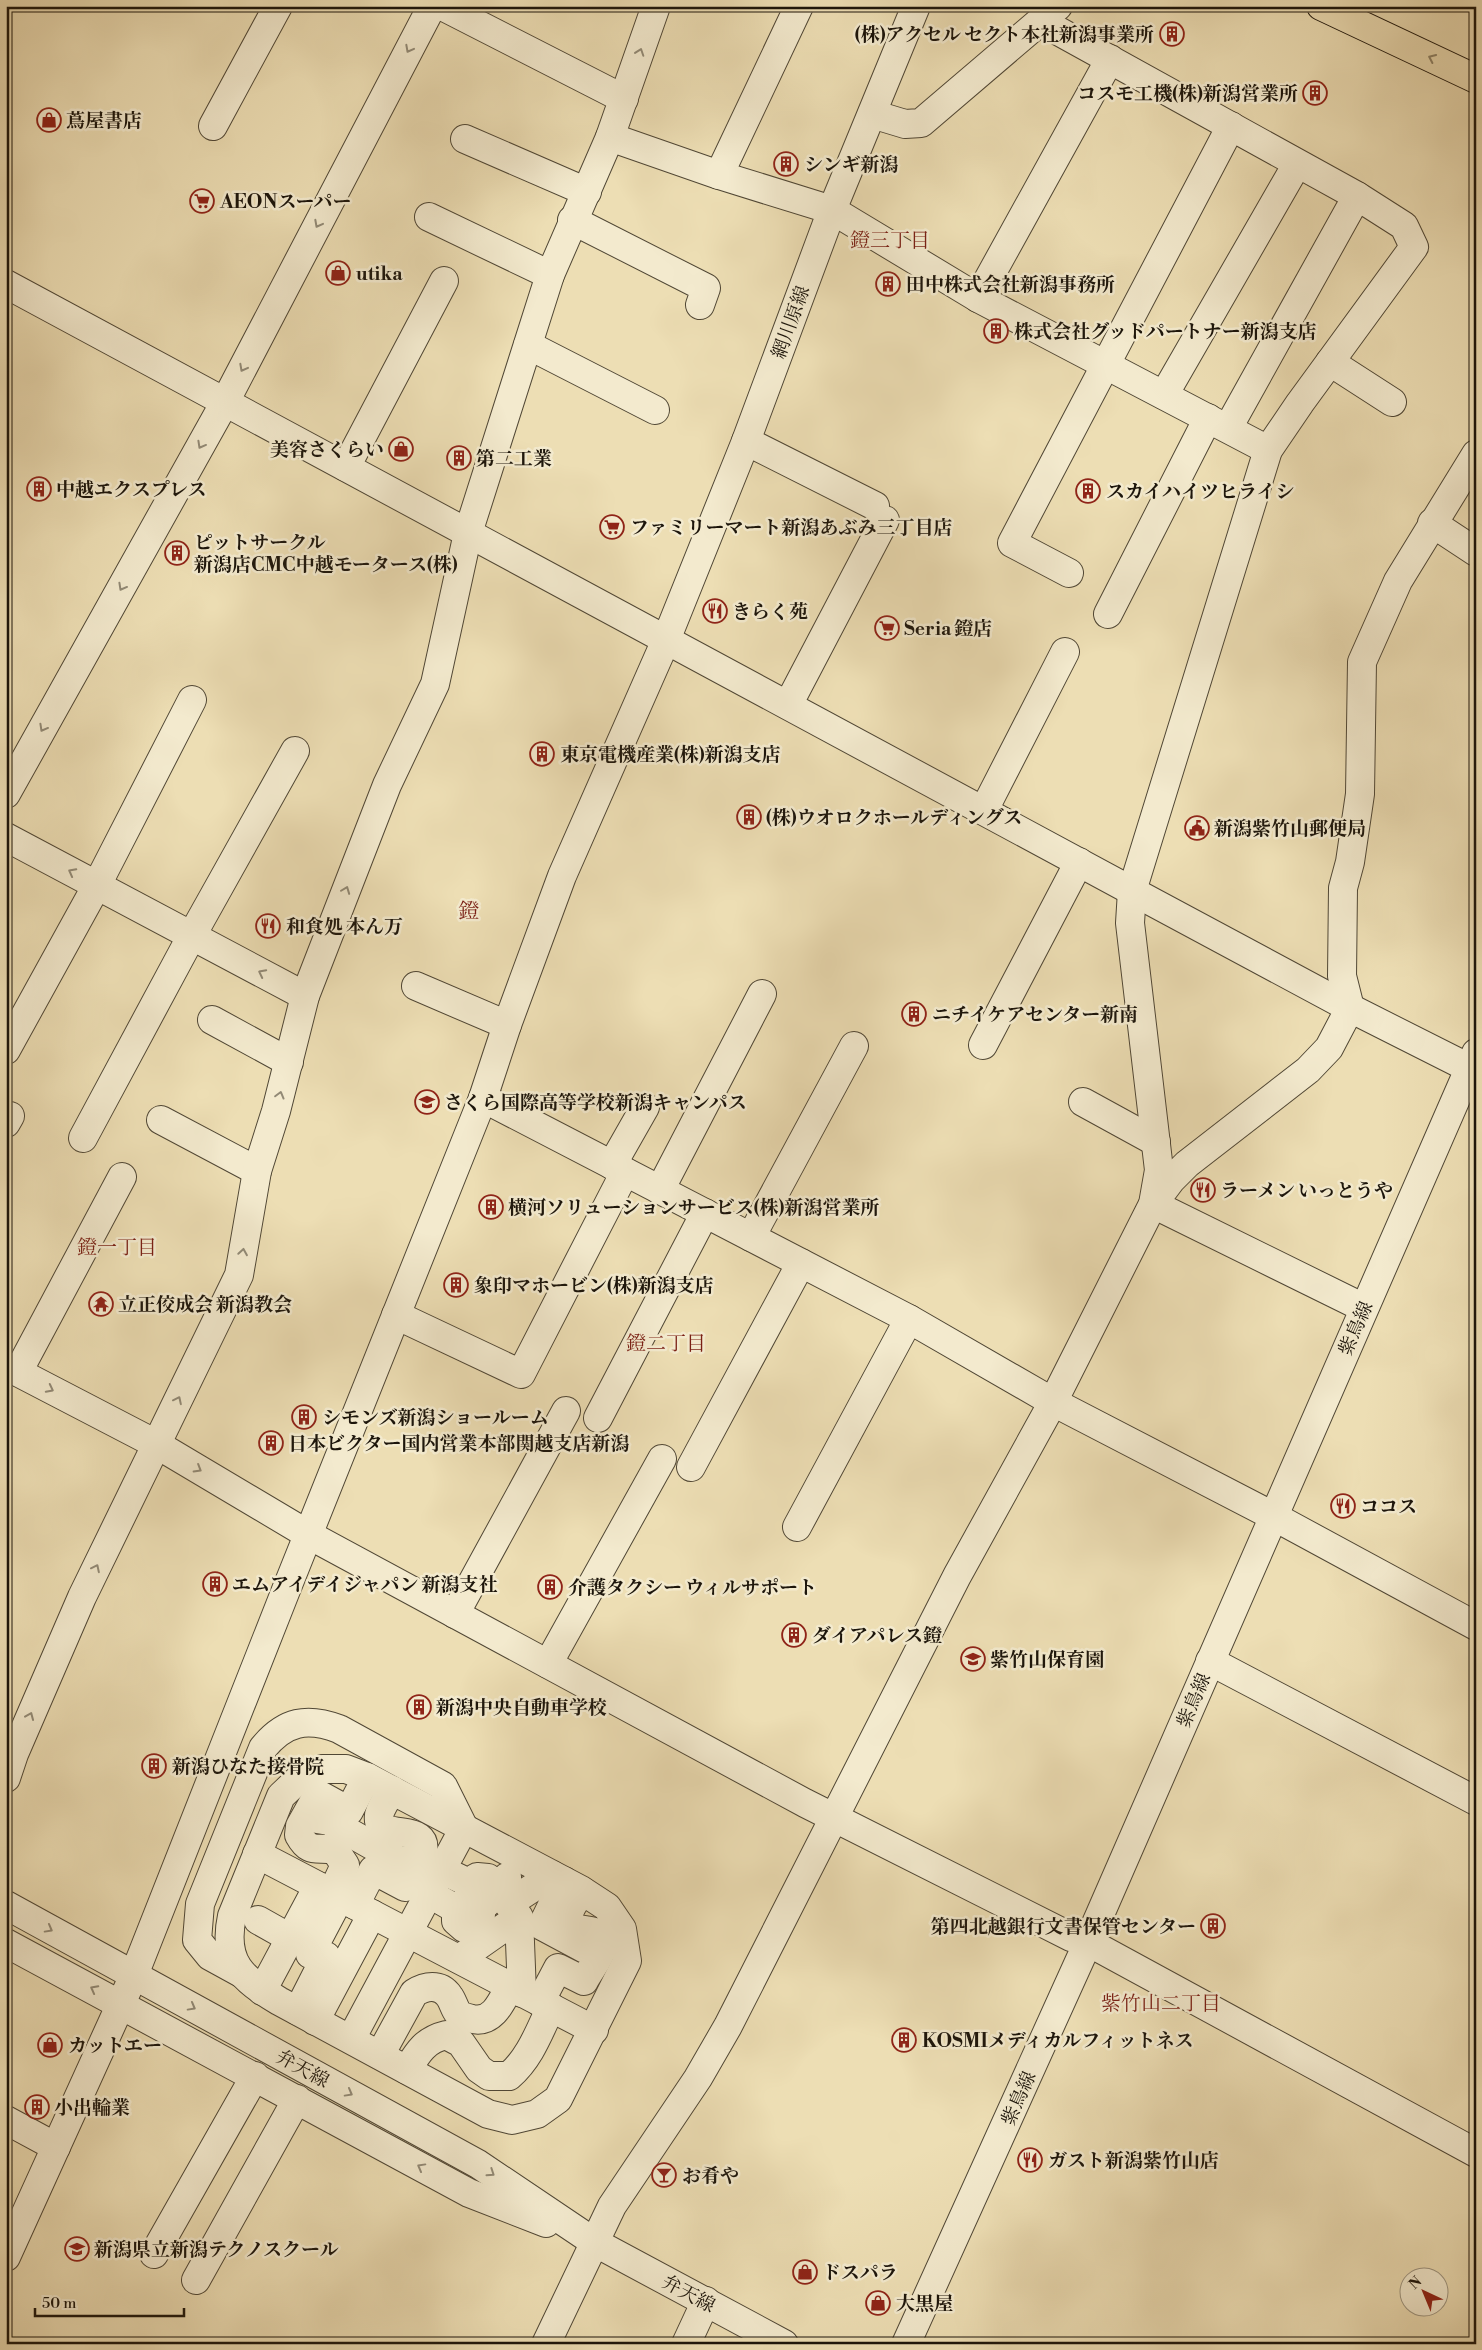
<svg xmlns="http://www.w3.org/2000/svg" width="1482" height="2350" font-family="'Libre Bodoni','Noto Serif JP',serif">
<style>
.lines{fill:none;stroke-linecap:round;stroke-linejoin:round}
.minor-casing{stroke:#504735;stroke-width:30}
.highway-casing{stroke:#1c150b;stroke-width:30}
.minor{stroke:#f3eace;stroke-width:28}
.highway{stroke:#eddeb4;stroke-width:28}
.oneway{stroke:#928a76}
.oneway2{stroke:#8f8468}
.labels{text-anchor:middle;stroke-width:5;stroke-linejoin:round;paint-order:stroke}
.poi-label{font-size:19px;font-weight:bold;fill:#1c150b;stroke:#f3eace;text-anchor:start}
.street-label{font-size:19px;fill:#1c150b;stroke:#f3eace}
.neighbourhood-label{font-size:20px;fill:#7a1f14;stroke:#f3eace}
.quarter-label{font-size:21px;fill:#7a1f14;stroke:#f3eace}
</style>
<rect width="100%" height="100%" fill="#eddeb4"/>
<filter id="stains"><feTurbulence type="fractalNoise" baseFrequency=".004" numOctaves="4"/><feColorMatrix values="0 0 0 0 .2 0 0 0 0 .09 0 0 0 0 .02 0 0 0 .5 -.17"/></filter>
<radialGradient id="worn" r=".72"><stop offset=".6" stop-color="#630" stop-opacity="0"/><stop offset="1" stop-color="#630" stop-opacity=".3"/></radialGradient>
<g class="lines">
<g class="minor-casing">
<g id="minor">
<path d="M442 6 624 99"/>
<path d="M872 114 905 124 921 123 1058 6"/>
<path d="M213 126 278 6"/>
<path d="M610 137 719 175 832 210 978 298 1268 450"/>
<path d="M465 139 587 192"/>
<path d="M719 175 799 6"/>
<path d="M429 217 550 275"/>
<path d="M572 220 706 288 700 305"/>
<path d="M6 284 1132 891 1350 1008 1469 1068"/>
<path d="M978 298 1110 59"/>
<path d="M528 345 655 410"/>
<path d="M1330 362 1392 402"/>
<path d="M1164 395 1297 164"/>
<path d="M1228 428 1357 196"/>
<path d="M746 441 875 506"/>
<path d="M346 467 444 281"/>
<path d="M1432 523 1476 552"/>
<path d="M1069 573 1012 543 1231 126"/>
<path d="M1108 614 1208 418"/>
<path d="M788 705 885 520"/>
<path d="M6 794 225 402 432 6"/>
<path d="M984 810 1065 652"/>
<path d="M6 837 305 996"/>
<path d="M416 986 507 1025"/>
<path d="M212 1020 289 1062"/>
<path d="M983 1045 1079 862"/>
<path d="M6 1050 97 885 192 700"/>
<path d="M483 1098 909 1319 1053 1402 1273 1516 1476 1626"/>
<path d="M1083 1102 1156 1142"/>
<path d="M161 1120 257 1171"/>
<path d="M6 1123 10 1116"/>
<path d="M83 1138 191 937 295 751"/>
<path d="M612 1165 645 1107"/>
<path d="M660 1190 762 994"/>
<path d="M751 1237 854 1046"/>
<path d="M1364 1308 1153 1204 1171 1180 1187 1164 1308 1070 1329 1048 1350 1008 1342 976 1343 888 1350 862 1360 794 1362 662 1398 581 1476 454"/>
<path d="M396 1315 521 1374 625 1172"/>
<path d="M6 1366 156 1444 309 1535 805 1803 1071 1937 1088 1942 1476 2153"/>
<path d="M18 1372 122 1177"/>
<path d="M598 1418 705 1213"/>
<path d="M691 1467 801 1263"/>
<path d="M797 1527 909 1319"/>
<path d="M455 1614 566 1411"/>
<path d="M1210 1661 1476 1801"/>
<path d="M548 1664 662 1459"/>
<path d="M322 1769H346L367 1777 581 1890 607 1907 622 1929 627 1961 558 2099 537 2114 512 2120 488 2114 279 2001C242 1979 222 1962 232 1916L281 1796 301 1777Z"/>
<path d="M6 1778 14 1754 82 1597 239 1275 257 1171 276 1111 305 996 387 785 435 684 468 533 550 275 610 137 656 6"/>
<path d="M311 1818 329 1821 398 1860 412 1861 432 1872"/>
<path d="M257 1854 594 2030"/>
<path d="M442 1870 469 1883V1897L474 1902 487 1903 494 1894 495 1888 488 1878 477 1877 469 1883"/>
<path d="M507 1877 508 1904 552 1875"/>
<path d="M564 1881 542 1926 585 1949"/>
<path d="M332 1893 345 1865 335 1850C317 1846 310 1855 299 1835L300 1826 318 1794 349 1811 367 1777"/>
<path d="M430 1894 456 1909V1921L464 1928H471C480 1924 482 1917 481 1907L468 1900 456 1909"/>
<path d="M6 1905 478 2164 594 2242 784 2344"/>
<path d="M355 1905 373 1870 405 1887C410 1877 418 1866 422 1856 433 1818 375 1845 379 1815 381 1807 388 1797 392 1790"/>
<path d="M258 1920 290 1938"/>
<path d="M6 1943 469 2193 546 2223"/>
<path d="M310 1954 340 1897"/>
<path d="M459 1959 519 1917 522 1993"/>
<path d="M241 1973 210 1956 197 1940 200 1904 263 1748C285 1721 307 1717 339 1729L443 1786 464 1828 351 2039"/>
<path d="M262 1991 318 1886"/>
<path d="M540 2002 558 1968 584 1981C590 1970 600 1958 603 1946 609 1919 557 1942 570 1911 572 1904 578 1898 582 1891"/>
<path d="M298 2011 326 1956"/>
<path d="M315 2021 372 1914"/>
<path d="M380 2055 414 1993C425 1986 440 1983 449 1996 453 2001 454 2008 458 2013 462 2017 467 2018 472 2019 493 2024 502 2001 510 1986"/>
<path d="M407 2070C418 2052 425 2040 446 2035L461 2043 479 2069 489 2076H509C530 2058 539 2032 551 2007"/>
<path d="M6 2120 56 2147"/>
<path d="M154 2254 255 2076"/>
<path d="M6 2257 134 1975 286 1590 483 1098 507 1025 562 876 666 640 746 441 832 210 916 6"/>
<path d="M196 2280 297 2099"/>
<path d="M546 2344 612 2206 698 2078 728 2026 957 1576 1053 1402 1153 1204 1159 1170 1130 923 1132 891 1268 450 1300 403 1414 247 1404 226 1357 196 1042 22"/>
<path d="M686 2344 706 2301"/>
<path d="M906 2344 1088 1942 1476 1053"/>
</g>
</g>
<g class="highway-casing">
<path id="highway" d="M1321 6 1476 79"/>
</g>
<use href="#minor" class="minor"/>
<use href="#highway" class="highway"/>
</g>
<defs><path id="oneway-chevron" d="M-2-3.5L2.5 0L-2 3.5" fill="none" stroke-width="1.6" stroke-linecap="round" stroke-linejoin="round" transform="scale(1.25)"/></defs>
<g class="oneway">
<use href="#oneway-chevron" transform="translate(409 49) rotate(118)"/>
<use href="#oneway-chevron" transform="translate(640 52) rotate(-71)"/>
<use href="#oneway-chevron" transform="translate(318 224) rotate(118)"/>
<use href="#oneway-chevron" transform="translate(243 368) rotate(118)"/>
<use href="#oneway-chevron" transform="translate(201 445) rotate(119)"/>
<use href="#oneway-chevron" transform="translate(122 587) rotate(119)"/>
<use href="#oneway-chevron" transform="translate(43 728) rotate(119)"/>
<use href="#oneway-chevron" transform="translate(72 872) rotate(-152)"/>
<use href="#oneway-chevron" transform="translate(346 890) rotate(-69)"/>
<use href="#oneway-chevron" transform="translate(262 973) rotate(-153)"/>
<use href="#oneway-chevron" transform="translate(280 1095) rotate(-75)"/>
<use href="#oneway-chevron" transform="translate(243 1252) rotate(-81)"/>
<use href="#oneway-chevron" transform="translate(50 1389) rotate(27)"/>
<use href="#oneway-chevron" transform="translate(178 1400) rotate(-64)"/>
<use href="#oneway-chevron" transform="translate(198 1469) rotate(31)"/>
<use href="#oneway-chevron" transform="translate(96 1568) rotate(-64)"/>
<use href="#oneway-chevron" transform="translate(30 1716) rotate(-67)"/>
<use href="#oneway-chevron" transform="translate(49 1929) rotate(29)"/>
<use href="#oneway-chevron" transform="translate(94 1989) rotate(-152)"/>
<use href="#oneway-chevron" transform="translate(192 2007) rotate(29)"/>
<use href="#oneway-chevron" transform="translate(349 2093) rotate(29)"/>
<use href="#oneway-chevron" transform="translate(421 2167) rotate(-151)"/>
<use href="#oneway-chevron" transform="translate(491 2173) rotate(34)"/>
</g>
<use class="oneway2" href="#oneway-chevron" transform="translate(1432 58) rotate(-155)"/>
<defs>
<g id="building-ring" transform="scale(1.25)"><circle r="9.5" fill="#f3eace" stroke="#8f2418" stroke-width="1.5"/><path d="M-4-6H4V6H1V3H-1V6H-4ZM-2.5-4.3h1.7v1.8h-1.7ZM.8-4.3h1.7v1.8H.8ZM-2.5-1h1.7V.8h-1.7ZM.8-1h1.7V.8H.8Z" fill="#8f2418"/></g>
<g id="shop-ring" transform="scale(1.25)"><circle r="9.5" fill="#f3eace" stroke="#8f2418" stroke-width="1.5"/><path d="M-5-2.5h2.3a2.7 3.5 0 0 1 5.4 0H5L5.5 6h-11ZM-1.5-2.5h3a1.5 2.3 0 0 0-3 0Z" fill="#8f2418"/></g>
<g id="supermarket-ring" transform="scale(1.25)"><circle r="9.5" fill="#f3eace" stroke="#8f2418" stroke-width="1.5"/><path d="M-6-5.5h2.5l.6 2H6L4.5 2H-2.5L-4.4-4H-6ZM-1.5 3.2a1.3 1.3 0 1 0 .1 0ZM3 3.2a1.3 1.3 0 1 0 .1 0Z" fill="#8f2418"/></g>
<g id="restaurant-ring" transform="scale(1.25)"><circle r="9.5" fill="#f3eace" stroke="#8f2418" stroke-width="1.5"/><path d="M-5-6h1v4h1v-4h1v4h1v-4h1v5L-1.5 .5V6h-2V.5L-5-1ZM5-6V6H3V1.5H1.5Q1.5-4 5-6Z" fill="#8f2418"/></g>
<g id="civic-ring" transform="scale(1.25)"><circle r="9.5" fill="#f3eace" stroke="#8f2418" stroke-width="1.5"/><path d="M-.6-6.5H3V-4.5H.6V-3L4-1V1h2V6H-6V1h2V-1L-.6-3ZM-1.2 2.5V6h2.4V2.5Z" fill="#8f2418"/></g>
<g id="school-ring" transform="scale(1.25)"><circle r="9.5" fill="#f3eace" stroke="#8f2418" stroke-width="1.5"/><path d="M0-5L7-2L0 1L-7-2ZM-4 1L0 2.5L4 1V4Q0 6-4 4Z" fill="#8f2418"/></g>
<g id="temple-ring" transform="scale(1.25)"><circle r="9.5" fill="#f3eace" stroke="#8f2418" stroke-width="1.5"/><path d="M0-6L5-2H3V0L6.5 2.5H4V6H1.5V3h-3V6H-4V2.5H-6.5L-3 0V-2H-5Z" fill="#8f2418"/></g>
<g id="bar-ring" transform="scale(1.25)"><circle r="9.5" fill="#f3eace" stroke="#8f2418" stroke-width="1.5"/><path d="M-6-5H6L.8 .8V4.5H3.5V6h-7V4.5H-.8V.8Z" fill="#8f2418"/></g>
</defs>
<g fill-rule="evenodd">
<use href="#building-ring" x="1172" y="34"/>
<use href="#building-ring" x="1315" y="93"/>
<use href="#shop-ring" x="49" y="120"/>
<use href="#building-ring" x="786" y="164"/>
<use href="#supermarket-ring" x="202" y="201"/>
<use href="#shop-ring" x="338" y="273"/>
<use href="#building-ring" x="888" y="284"/>
<use href="#building-ring" x="996" y="331"/>
<use href="#shop-ring" x="401" y="449"/>
<use href="#building-ring" x="459" y="458"/>
<use href="#building-ring" x="39" y="489"/>
<use href="#building-ring" x="1088" y="491"/>
<use href="#supermarket-ring" x="612" y="527"/>
<use href="#building-ring" x="177" y="553"/>
<use href="#restaurant-ring" x="715" y="611"/>
<use href="#supermarket-ring" x="887" y="628"/>
<use href="#building-ring" x="542" y="754"/>
<use href="#building-ring" x="749" y="817"/>
<use href="#civic-ring" x="1197" y="828"/>
<use href="#restaurant-ring" x="268" y="926"/>
<use href="#building-ring" x="914" y="1014"/>
<use href="#school-ring" x="427" y="1102"/>
<use href="#restaurant-ring" x="1203" y="1190"/>
<use href="#building-ring" x="491" y="1207"/>
<use href="#building-ring" x="456" y="1285"/>
<use href="#temple-ring" x="101" y="1304"/>
<use href="#building-ring" x="304" y="1417"/>
<use href="#building-ring" x="271" y="1443"/>
<use href="#restaurant-ring" x="1343" y="1506"/>
<use href="#building-ring" x="215" y="1584"/>
<use href="#building-ring" x="550" y="1587"/>
<use href="#building-ring" x="794" y="1635"/>
<use href="#school-ring" x="973" y="1659"/>
<use href="#building-ring" x="419" y="1707"/>
<use href="#building-ring" x="154" y="1766"/>
<use href="#building-ring" x="1213" y="1926"/>
<use href="#building-ring" x="904" y="2040"/>
<use href="#shop-ring" x="50" y="2045"/>
<use href="#building-ring" x="37" y="2107"/>
<use href="#restaurant-ring" x="1030" y="2160"/>
<use href="#bar-ring" x="664" y="2175"/>
<use href="#school-ring" x="77" y="2249"/>
<use href="#shop-ring" x="805" y="2272"/>
<use href="#shop-ring" x="878" y="2303"/>
</g>
<g class="labels">
<g class="poi-label">
<text x="1154" y="41" text-anchor="end">(株)アクセル セクト本社新潟事業所</text>
<text x="1298" y="100" text-anchor="end">コスモ工機(株)新潟営業所</text>
<text x="66" y="127">蔦屋書店</text>
<text x="804" y="171">シンギ新潟</text>
<text x="220" y="208">AEONスーパー</text>
<text x="356" y="280">utika</text>
<text x="906" y="291">田中株式会社新潟事務所</text>
<text x="1014" y="338">株式会社グッドパートナー新潟支店</text>
<text x="384" y="456" text-anchor="end">美容さくらい</text>
<text x="476" y="465">第二工業</text>
<text x="56" y="496">中越エクスプレス</text>
<text x="1106" y="498">スカイハイツヒライシ</text>
<text x="630" y="534">ファミリーマート新潟あぶみ三丁目店</text>
<text x="194" y="549">ピットサークル<tspan x="194" dy="22">新潟店CMC中越モータース(株)</tspan></text>
<text x="732" y="618">きらく苑</text>
<text x="904" y="635">Seria 鐙店</text>
<text x="560" y="761">東京電機産業(株)新潟支店</text>
<text x="766" y="824">(株)ウオロクホールディングス</text>
<text x="1214" y="835">新潟紫竹山郵便局</text>
<text x="286" y="933">和食処 本ん万</text>
<text x="932" y="1021">ニチイケアセンター新南</text>
<text x="444" y="1109">さくら国際高等学校新潟キャンパス</text>
<text x="1220" y="1197">ラーメン いっとうや</text>
<text x="508" y="1214">横河ソリューションサービス(株)新潟営業所</text>
<text x="474" y="1292">象印マホービン(株)新潟支店</text>
<text x="118" y="1311">立正佼成会 新潟教会</text>
<text x="322" y="1424">シモンズ新潟ショールーム</text>
<text x="288" y="1450">日本ビクター国内営業本部関越支店新潟</text>
<text x="1360" y="1513">ココス</text>
<text x="232" y="1591">エムアイデイジャパン 新潟支社</text>
<text x="568" y="1594">介護タクシー ウィルサポート</text>
<text x="812" y="1642">ダイアパレス鐙</text>
<text x="990" y="1666">紫竹山保育園</text>
<text x="436" y="1714">新潟中央自動車学校</text>
<text x="172" y="1773">新潟ひなた接骨院</text>
<text x="1196" y="1933" text-anchor="end">第四北越銀行文書保管センター</text>
<text x="922" y="2047">KOSMIメディカルフィットネス</text>
<text x="68" y="2052">カットエー</text>
<text x="54" y="2114">小出輪業</text>
<text x="1048" y="2167">ガスト新潟紫竹山店</text>
<text x="682" y="2182">お肴や</text>
<text x="94" y="2256">新潟県立新潟テクノスクール</text>
<text x="822" y="2279">ドスパラ</text>
<text x="896" y="2310">大黒屋</text>
</g>
<g class="street-label">
<text transform="translate(790 322) rotate(-70)" y="7">網川原線</text>
<text transform="translate(1355 1328) rotate(-66)" y="7">紫鳥線</text>
<text transform="translate(1193 1700) rotate(-67)" y="7">紫鳥線</text>
<text transform="translate(303 2068) rotate(29)" y="7">弁天線</text>
<text transform="translate(1018 2098) rotate(-66)" y="7">紫鳥線</text>
<text transform="translate(689 2293) rotate(28)" y="7">弁天線</text>
</g>
<g class="neighbourhood-label">
<text x="890" y="247">鐙三丁目</text>
<text x="117" y="1254">鐙一丁目</text>
<text x="666" y="1350">鐙二丁目</text>
<text x="1161" y="2010">紫竹山二丁目</text>
</g>
<g class="quarter-label">
<text x="469" y="918">鐙</text>
</g>
</g>
<rect width="1482" height="2350" fill="none" stroke="#eddeb4" stroke-width="25"/>
<rect x="8" y="8" width="1467" height="2335" fill="none" stroke="#1c150b" stroke-width="2.5"/>
<rect x="12" y="12" width="1457" height="2325" fill="none" stroke="#1c150b"/>
<g transform="translate(1424 2292) rotate(316)"><circle r="24" fill="#f3eace" stroke="#9d9580"/>
<path d="M0-4L9 19L0 12L-9 19Z" fill="#8f2418"/>
<text y="-8" font-size="14" font-weight="bold" text-anchor="middle" fill="#1c150b">N</text>
</g>
<path d="M35 2308v8h149v-8" fill="none" stroke="#1c150b" stroke-width="2.5"/>
<text x="42" y="2308" font-size="15" fill="#1c150b" stroke="#f3eace" stroke-width="4" paint-order="stroke">50 m</text>
<rect width="100%" height="100%" filter="url(#stains)"/>
<rect width="100%" height="100%" fill="url(#worn)"/>
</svg>
